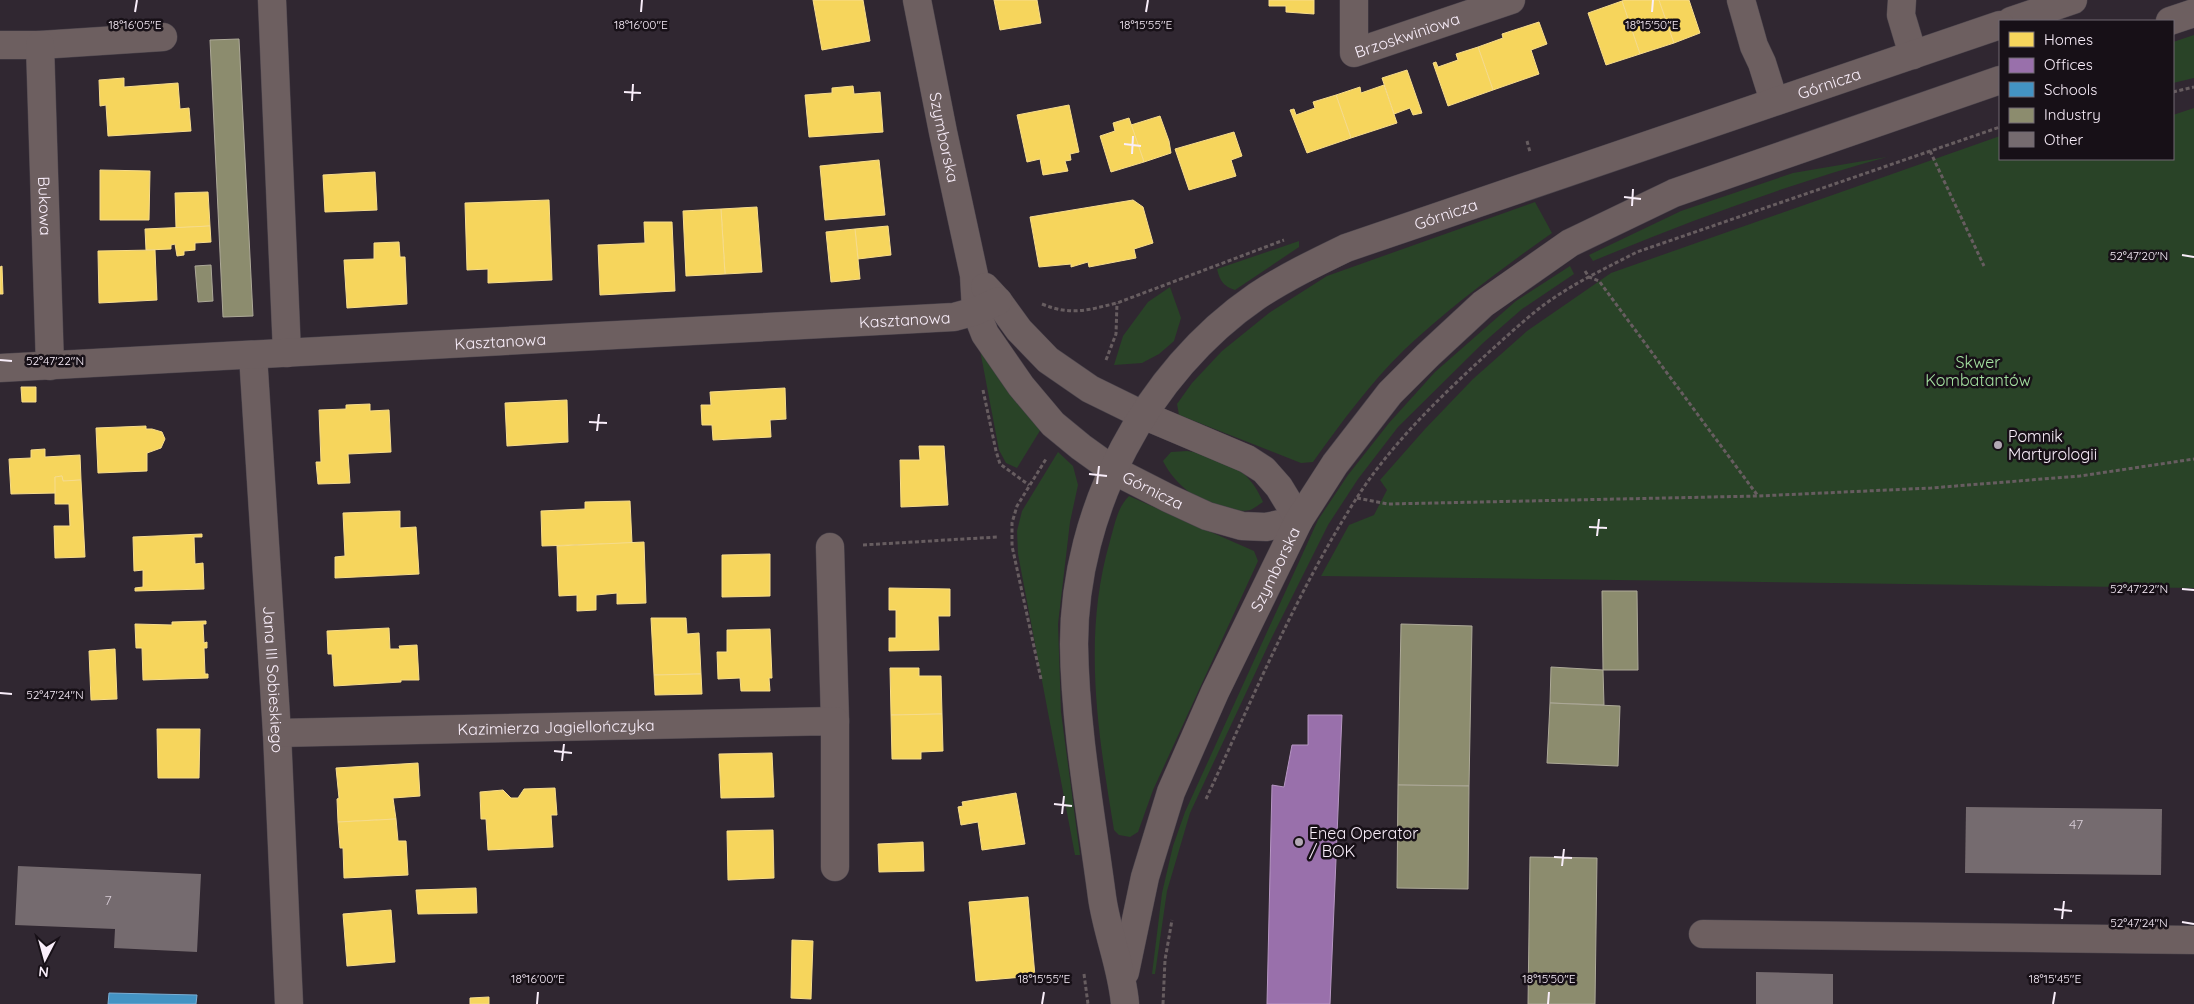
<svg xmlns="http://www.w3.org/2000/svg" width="2194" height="1004" font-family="Quicksand,sans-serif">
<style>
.green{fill:#294327}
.homes{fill:#f6d55c;stroke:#f7dc8b}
.offices{fill:#9970ab;stroke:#b696c3}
.schools{fill:#4393c3;stroke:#7aaed4}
.industry{fill:#8c8c6e;stroke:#ada998}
.building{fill:#756b6f}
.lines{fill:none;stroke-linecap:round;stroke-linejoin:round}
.minor-casing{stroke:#4b444c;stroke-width:29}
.path{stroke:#675d60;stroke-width:3;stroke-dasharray:4 2.5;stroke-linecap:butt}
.minor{stroke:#6d5f60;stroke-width:28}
.ticks{fill:none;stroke:#f9eefa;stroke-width:2}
.poi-dot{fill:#b3a8b4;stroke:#171017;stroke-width:2}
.labels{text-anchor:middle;stroke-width:5;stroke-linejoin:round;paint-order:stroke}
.number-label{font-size:14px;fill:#d8cdd7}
.street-label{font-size:16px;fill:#f9eefa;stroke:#171017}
.park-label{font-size:16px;fill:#a4e1a0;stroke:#171017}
.poi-label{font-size:16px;fill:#f9eefa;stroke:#171017;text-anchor:start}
.ticks-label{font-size:12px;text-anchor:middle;fill:#f9eefa;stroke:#171017;stroke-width:5;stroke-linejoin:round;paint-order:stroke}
</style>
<rect width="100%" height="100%" fill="#302731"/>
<g class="green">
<path d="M2194 35V78L2173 83V42Z"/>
<path d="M2194 108V588L1321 576 1349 525 1374 515 1387 490 1380 480 1425 429 1473 379 1527 331 1611 273 2000 136V159H2173V115Z"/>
<path d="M1887 157C1786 185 1689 221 1593 261L1589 255 1681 211 1793 173Z"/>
<path d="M1535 202 1552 233C1501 269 1451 306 1405 349 1370 383 1341 423 1313 462L1301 463 1179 415 1177 404 1192 383 1222 351 1269 313 1327 276Z"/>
<path d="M1299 241V247L1235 290C1223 286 1220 281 1217 269Z"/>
<path d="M1570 266 1574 274 1522 309 1483 343 1398 427 1358 479 1328 525 1272 637 1190 813 1167 891 1155 974H1152L1162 893 1173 846 1185 812 1318 520 1348 475 1389 423 1435 372 1516 301Z"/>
<path d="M1170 287 1181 318 1174 341 1159 354 1142 363 1114 365 1123 336 1148 302Z"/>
<path d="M980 350 1041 429 1017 468 1006 463 999 450Z"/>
<path d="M1187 451C1222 456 1249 468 1263 502 1259 504 1254 509 1250 510 1215 516 1177 490 1163 461L1171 452Z"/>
<path d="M1058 452 1073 466 1078 485 1070 522 1058 624 1061 712 1080 855H1075L1018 554 1017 531 1022 511Z"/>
<path d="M1129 496 1254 551 1258 561 1153 790 1138 832 1130 837 1119 835 1114 830C1098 733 1082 637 1110 541 1115 524 1117 508 1129 496Z"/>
</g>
<g class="homes">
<path d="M813 0H863L870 41 822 50Z"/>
<path d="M994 0H1037L1041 23 1000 30Z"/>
<path d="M1269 0H1314V14L1286 12V6H1269Z"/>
<path d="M1624 0H1659L1674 43 1640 54 1622 1Z"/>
<path d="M1659 0H1689L1700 33 1674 43Z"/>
<path d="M1622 1 1640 54 1606 65 1588 13Z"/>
<path d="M1539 22 1547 44 1531 50 1539 74 1493 90 1478 47 1503 38 1502 34Z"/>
<path d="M1478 47 1493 90 1448 106 1433 63 1436 62 1438 67 1458 60 1456 54Z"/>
<path d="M1407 70 1422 113 1413 115 1410 108 1394 114 1382 78Z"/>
<path d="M124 78V87L178 83 180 109 189 108 191 131 108 136 106 105 100 106 99 80Z"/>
<path d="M1384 85 1397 123 1351 138 1336 95 1360 87 1361 93Z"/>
<path d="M853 86 854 94 880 92 883 132 809 137 805 95 832 93V88Z"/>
<path d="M1336 95 1351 138 1307 153 1290 110 1294 109 1296 115 1315 108 1313 102Z"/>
<path d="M1069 105 1079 152 1070 154 1071 160 1065 161 1068 171 1043 175 1040 159 1027 162 1017 115Z"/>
<path d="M1160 116 1169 141 1171 153 1144 162 1131 125Z"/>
<path d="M1129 118 1144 162 1111 172 1100 136 1115 131 1113 123Z"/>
<path d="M1234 132 1242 156 1231 160 1236 176 1189 190 1175 149Z"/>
<path d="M879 160 885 215 825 220 820 166Z"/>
<path d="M100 170 150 171 149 220H100Z"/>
<path d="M375 172 377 210 325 212 323 175Z"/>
<path d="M208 192 210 226 176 228 175 193Z"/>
<path d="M549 200 552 280 488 283V269L467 270 465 203Z"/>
<path d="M1133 200 1143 207 1153 243 1134 249 1136 258 1089 267 1088 262 1071 267V264L1039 267 1030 217Z"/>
<path d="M757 207 762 272 725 274 721 209Z"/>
<path d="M721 209 725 274 686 276 683 211Z"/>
<path d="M644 222H672L675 291 600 295 598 245 645 243Z"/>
<path d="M210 226 211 242 195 243V250L184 251V255L177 256 175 244 171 245V249L146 250 145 229Z"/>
<path d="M888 226 891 255 858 259 855 229Z"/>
<path d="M855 229 860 279 831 282 826 232Z"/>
<path d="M399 242 400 257H405L407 304 347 308 344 260 374 259V243Z"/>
<path d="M155 250 157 300 99 303 98 251Z"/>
<path d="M2 266 3 294H0V267Z"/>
<path d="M21 387H36V402H22Z"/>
<path d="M785 388 786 419 770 420 771 437 713 440 712 425H702L701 405H711L710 392Z"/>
<path d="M567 400 568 442 507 446 505 403Z"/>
<path d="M370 404V411L389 410 391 452 348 454 350 483 318 484 316 462H321L319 410 346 409V405Z"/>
<path d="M146 426V429H152L162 432 165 439 161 448 147 453V471L98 473 96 428Z"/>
<path d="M919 446H944L948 505 901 507 900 460H920Z"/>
<path d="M45 449V457L80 455 81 480 63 481 62 476 55 477 56 493 11 494 9 459 31 458V450Z"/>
<path d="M62 476 63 481 81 480 85 557 55 558 54 526H70L69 504H55V477Z"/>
<path d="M630 501 632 543 542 546 541 511 585 509V502Z"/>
<path d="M400 511V528L416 527 419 574 335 578V557L345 556 343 513Z"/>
<path d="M202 534V537H194L195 564 203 563 204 589 135 591V588L143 587V570L134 571 133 537Z"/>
<path d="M644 542 646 603 617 604V593L596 595V610L577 611V595L559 596 557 546Z"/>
<path d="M770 554V596L722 597V555Z"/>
<path d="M889 588 950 589V616H938L939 650 889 651V638H896V610H889Z"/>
<path d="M651 618H686L687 634 699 633 701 674 654 675Z"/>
<path d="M206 621V624H203L204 643 207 642V648H204L205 674H208V678L143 680 142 648H136L135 624 172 625V622Z"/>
<path d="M389 628 390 649H400L399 646 417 645 419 680H401V682L334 686 332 654H328L327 631Z"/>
<path d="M770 629 772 678H769L770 691H741L740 678 718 679 717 652H727V630Z"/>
<path d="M115 649 117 699 91 700 89 651Z"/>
<path d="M890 668H919V676H941L942 714 891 715Z"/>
<path d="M701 674 702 694 655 695 654 675Z"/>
<path d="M942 714 943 751 921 752V759H892L891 715Z"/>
<path d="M157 729H200L199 778H158Z"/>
<path d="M772 753 774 797 721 798 719 754Z"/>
<path d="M418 763 420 796 393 798 396 819 338 822 337 799 339 798 336 768Z"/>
<path d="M555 788 557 815H551L553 847 488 850 486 819H481L480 792 503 790 511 798H518L524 789Z"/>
<path d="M1016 793 1025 844 982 850 978 822 961 825 958 807 963 806 962 802Z"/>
<path d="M396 819 398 841H406L408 875 344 878 343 848H340L338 822Z"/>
<path d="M773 830 774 878 728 880 727 831Z"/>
<path d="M923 842 924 871 879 872 878 844Z"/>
<path d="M476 888 477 913 418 914 416 890Z"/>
<path d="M1028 897 1035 976 976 981 969 902Z"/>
<path d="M391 910 395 962 347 966 343 914Z"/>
<path d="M792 940 813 941 811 999 791 998Z"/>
<path d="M489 997V1004H470V998Z"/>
</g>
<path class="offices" d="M1308 715H1342L1330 1004H1267L1272 785 1284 787 1292 745H1308Z"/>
<path class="schools" d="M109 993 197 995 196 1004H108Z"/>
<g class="industry">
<path d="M239 39 253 316 223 317 210 40Z"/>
<path d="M211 265 213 301 198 302 195 266Z"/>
<path d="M1602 591H1637L1638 670H1603Z"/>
<path d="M1401 624 1472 626 1469 786 1398 785Z"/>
<path d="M1551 667 1603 670 1604 705 1550 703Z"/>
<path d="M1550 703 1620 706 1618 766 1547 763Z"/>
<path d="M1398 785 1469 786 1468 889 1397 888Z"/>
<path d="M1530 857 1597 858 1595 1004H1528Z"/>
</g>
<g class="building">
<path d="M1966 807 2162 809 2161 875 1965 873Z"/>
<path d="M18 866 201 874 197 952 114 948 115 929 15 925Z"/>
<path d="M1756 972 1833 974V1004H1756Z"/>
</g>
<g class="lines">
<g class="minor-casing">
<g id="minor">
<path d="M272 0 287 353"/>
<path id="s1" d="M917 0 943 132 974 275 976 311 985 334 1021 386 1053 424 1081 447 1113 470 1168 498 1207 516 1242 526 1266 527 1299 520"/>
<path id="s2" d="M1354 0V53L1511 0"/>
<path d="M1741 0 1754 46 1762 63 1774 101"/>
<path d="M1902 0 1901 15 1913 55"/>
<path d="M2011 21 2073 0"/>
<path d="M2170 21 2194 13"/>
<path d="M0 45H40L163 37"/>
<path id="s3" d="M40 45 50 366"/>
<path d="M985 287 998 301 1019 330 1048 360 1090 389 1143 415 1247 459 1264 470 1279 487 1299 520"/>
<path id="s4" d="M253 355 277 733 289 1004"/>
<path id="s5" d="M0 368 954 317 976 311 998 301"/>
<path d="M830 547 835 721"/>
<path id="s6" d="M277 733 835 721V867"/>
<path d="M1703 934 2194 940"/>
<path id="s7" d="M1125 972 1145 877 1171 792 1215 692 1299 520 1335 464 1390 393 1428 355 1483 304 1570 243 1674 193 2000 80"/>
<path id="s8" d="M1125 1004C1122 967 1107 933 1102 897 1091 814 1075 728 1074 644 1074 510 1146 372 1257 296 1286 277 1315 263 1346 248L2000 25"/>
</g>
</g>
<g class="path">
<path d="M2173 92 2194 87"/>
<path d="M1527 141 1530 152"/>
<path d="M1930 151 1984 266"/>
<path d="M1585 271 1589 277 1599 281 1758 496"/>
<path d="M1042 304C1071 316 1088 310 1117 303L1284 240"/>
<path d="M1106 360 1116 334 1117 303"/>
<path d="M983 390 996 451 1000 464 1029 485"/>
<path d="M1357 498 1388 504 1758 496 1931 488 2080 476 2194 459"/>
<path d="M863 545 997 537"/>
<path d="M1041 679 1012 546V523L1017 506 1046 459"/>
<path d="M1206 799C1253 698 1296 593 1356 499 1391 444 1440 397 1488 353 1506 337 1525 319 1545 304 1574 283 1606 268 1637 252L2000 127"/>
<path d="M1084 974 1088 1004"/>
<path d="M1163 1004 1165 960 1172 920"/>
</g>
<use href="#minor" class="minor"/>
</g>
<path class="ticks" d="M135 12 137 0M641 12 642 0M1146 12 1148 0M1652 12 1653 0M624 92 641 93M632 101 633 84M1124 144 1141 146M1132 154 1133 136M1624 197 1641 199M1632 206 1633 189M2182 255 2194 257M0 360 12 361M589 422 607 423M597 431 599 414M1089 474 1107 476M1097 484 1099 466M1589 527 1607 528M1597 536 1599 519M2182 589 2194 590M0 693 12 694M554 751 572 753M562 761 564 744M1054 804 1072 806M1062 814 1064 796M1554 857 1572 858M1562 866 1564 849M2054 909 2072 911M2062 919 2064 901M2182 922 2194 924M537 1004 538 992M1042 1004 1044 992M1548 1004 1549 992M2053 1004 2055 992"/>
<g class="poi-dot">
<circle cx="1998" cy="445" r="5"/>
<circle cx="1299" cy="842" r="5"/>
</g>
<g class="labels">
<g class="number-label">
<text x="2076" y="829">47</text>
<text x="108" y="905">7</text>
</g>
<g class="street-label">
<text dy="6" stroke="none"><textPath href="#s2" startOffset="109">Brzoskwiniowa</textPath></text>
<text dy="6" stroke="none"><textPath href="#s8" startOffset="1384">Górnicza</textPath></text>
<text dy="6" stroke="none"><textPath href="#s1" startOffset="140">Szymborska</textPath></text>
<text dy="6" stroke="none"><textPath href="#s3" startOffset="161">Bukowa</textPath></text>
<text dy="6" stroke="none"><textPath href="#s8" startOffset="979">Górnicza</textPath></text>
<text dy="6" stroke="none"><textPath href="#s5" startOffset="906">Kasztanowa</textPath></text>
<text dy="6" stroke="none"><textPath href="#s5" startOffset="501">Kasztanowa</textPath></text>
<text dy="6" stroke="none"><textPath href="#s1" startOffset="575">Górnicza</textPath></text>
<text dy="6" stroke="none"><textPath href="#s7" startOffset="432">Szymborska</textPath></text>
<text dy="6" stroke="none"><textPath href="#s4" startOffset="325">Jana III Sobieskiego</textPath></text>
<text dy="6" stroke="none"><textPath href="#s6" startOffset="279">Kazimierza Jagiellończyka</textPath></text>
</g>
<g class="park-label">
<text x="1978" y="368">Skwer<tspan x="1978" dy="18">Kombatantów</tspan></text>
</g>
<g class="poi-label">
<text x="2008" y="442">Pomnik<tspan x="2008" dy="18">Martyrologii</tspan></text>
<text x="1309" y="839">Enea Operator<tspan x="1309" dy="18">/ BOK</tspan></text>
</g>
</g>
<g class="ticks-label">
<text x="135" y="29">18°16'05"E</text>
<text x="641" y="29">18°16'00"E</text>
<text x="1146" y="29">18°15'55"E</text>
<text x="1652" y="29">18°15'50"E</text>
<text x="2139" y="260">52°47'20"N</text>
<text x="55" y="365">52°47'22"N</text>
<text x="2139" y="593">52°47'22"N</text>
<text x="55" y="699">52°47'24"N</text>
<text x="2139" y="927">52°47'24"N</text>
<text x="538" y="983">18°16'00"E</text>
<text x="1044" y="983">18°15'55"E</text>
<text x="1549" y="983">18°15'50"E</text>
<text x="2055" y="983">18°15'45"E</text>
</g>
<rect x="1999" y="20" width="175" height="140" fill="#171017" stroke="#716972"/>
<rect x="2009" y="32" width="25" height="15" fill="#f6d55c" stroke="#716972"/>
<text x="2044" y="45" font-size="15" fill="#f9eefa">Homes</text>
<rect x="2009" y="58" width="25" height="15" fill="#9970ab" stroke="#716972"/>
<text x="2044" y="70" font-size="15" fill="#f9eefa">Offices</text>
<rect x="2009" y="82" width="25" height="15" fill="#4393c3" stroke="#716972"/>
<text x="2044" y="95" font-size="15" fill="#f9eefa">Schools</text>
<rect x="2009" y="108" width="25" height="15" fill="#8c8c6e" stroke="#716972"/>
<text x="2044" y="120" font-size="15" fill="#f9eefa">Industry</text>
<rect x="2009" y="132" width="25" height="15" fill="#756b6f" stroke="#716972"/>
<text x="2044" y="145" font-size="15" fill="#f9eefa">Other</text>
<g transform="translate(45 959) rotate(186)" stroke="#171017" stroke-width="4" paint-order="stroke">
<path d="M0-4L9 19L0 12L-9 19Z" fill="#f9eefa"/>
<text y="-8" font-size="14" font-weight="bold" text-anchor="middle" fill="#f9eefa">N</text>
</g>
</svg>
